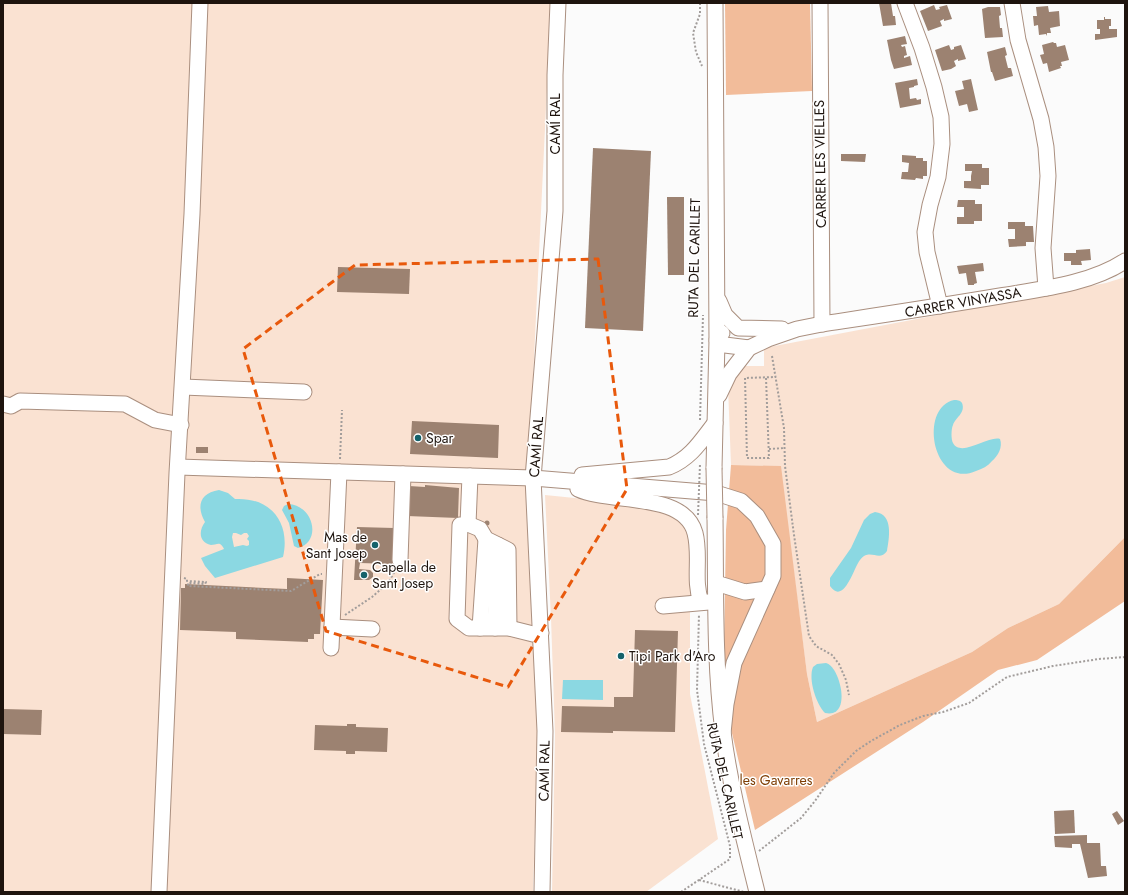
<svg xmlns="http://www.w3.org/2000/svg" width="1128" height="895" font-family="Jost,sans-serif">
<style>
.green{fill:#fae2d2}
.forest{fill:#f2bc9a}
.water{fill:#8bd8e2;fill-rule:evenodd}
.building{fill:#9c8271}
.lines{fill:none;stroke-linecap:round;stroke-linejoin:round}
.minor-casing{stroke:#aa8f7f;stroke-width:17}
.path{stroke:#a29d9b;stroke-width:2;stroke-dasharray:2 2;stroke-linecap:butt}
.minor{stroke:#fff;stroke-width:15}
.minor-bridge-casing{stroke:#aa8f7f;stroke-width:17;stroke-linecap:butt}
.path-bridge{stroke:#a29d9b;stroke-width:2;stroke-dasharray:2 2;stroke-linecap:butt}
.minor-bridge{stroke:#fff;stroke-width:15}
.marked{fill:none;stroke:#e8590c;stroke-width:3;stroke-dasharray:8 5;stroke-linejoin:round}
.poi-dot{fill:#14626b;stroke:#fff;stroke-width:1.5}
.labels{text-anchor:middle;stroke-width:3;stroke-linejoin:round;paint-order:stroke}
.street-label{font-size:14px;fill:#1e140e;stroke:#fff}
.poi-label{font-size:14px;fill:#1e140e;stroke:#fff;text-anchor:start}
.park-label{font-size:14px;fill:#7e3e05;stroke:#fff}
</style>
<rect width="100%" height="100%" fill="#fbfbfb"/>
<g class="green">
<path d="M3 3H551L532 400 526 493 538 724 533 892H3Z"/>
<path d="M1125 277V537L1059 604 1008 628 972 652 817 722 807 674 780 466 731 465 728 387 742 366H764V348L1106 283Z"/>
<path d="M545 495 654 506 680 519 694 539V584L690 611V694L718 839 646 892H552L555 735 551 618Z"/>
</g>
<g class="forest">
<path d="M725 3H810L812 91 726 95Z"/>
<path d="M731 465 781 466 807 674 817 722 972 652 1008 628 1059 604 1125 537V601L1037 660 998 670 923 722 755 830 731 729 724 650 726 530Z"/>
</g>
<g class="water">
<path d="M954 400C957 400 960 400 962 403 966 413 955 418 953 425 951 429 951 440 953 443 961 458 989 435 1000 439 1003 447 998 456 992 461 988 466 982 469 976 471 933 490 918 408 954 400Z"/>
<path d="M219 490 228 493 235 499C270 497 291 522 283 557L215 578 205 566 201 558 224 549C223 547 222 545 220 544 218 543 214 545 211 545 198 542 199 530 205 522 196 506 200 493 219 490ZM233 533H236L241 535 244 533H247L249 536 247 539 249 541V545L247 546 243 545 234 547 232 537Z"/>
<path d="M288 504C314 505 322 542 298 548L294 546 289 523 282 510 284 506Z"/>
<path d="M875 512C894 514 889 539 887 551 879 563 870 547 860 560 854 567 844 606 830 586V578L851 548 864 520 870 514Z"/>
<path d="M826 663C840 666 853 719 825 713 816 704 808 679 813 667L817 664Z"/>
<path d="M563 680H603V700L562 699Z"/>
</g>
<g class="building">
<path d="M879 3H891L893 16H895L896 25 883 26Z"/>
<path d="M934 5 936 10 940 9 939 7 947 5 952 19 944 21V19L940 21 942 26 928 31 920 11Z"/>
<path d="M1048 6 1049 12 1059 11 1060 26 1050 28 1051 33H1047V36L1046 34 1039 35 1038 25 1034 26 1033 16H1037L1036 7Z"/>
<path d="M988 7H1000L1001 15 999 16 1000 28H1002L1003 37 985 38 982 9Z"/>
<path d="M1104 17H1105V19H1111V26H1109V29H1117V37L1095 40V34H1100V29H1097V20H1104Z"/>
<path d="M905 36 907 44 901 45 902 47 905 46 907 55 904 56V58L910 56 912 65 894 69 891 60 887 40Z"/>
<path d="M1053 42 1054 43H1056L1057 47 1065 45 1069 60 1061 62 1062 66H1060L1061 68 1049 72 1047 63 1043 64 1040 55 1044 54 1042 45Z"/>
<path d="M949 45 951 50 954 49V47L961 45 966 59 958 61V59L954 61 956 66 951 69 942 71 935 50Z"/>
<path d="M1005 47 1007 55 1005 56 1008 68H1011L1013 76 995 81 992 72H991L987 52Z"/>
<path d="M917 79 918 85 914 86V87L909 88 910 99 916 98 917 100 921 99V104L900 108 895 83Z"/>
<path d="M971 79 978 110 969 112 967 104 959 106 955 91 964 89 962 81Z"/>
<path d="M593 148 651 151 643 331 585 328Z"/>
<path d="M841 154H866L865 162 841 161Z"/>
<path d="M902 155 916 156V158H923V161H927V176H923V179L916 178 915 180 901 179 902 172H908L909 163 902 162Z"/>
<path d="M965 164H982V168H989V185H981V189L964 188V181H971V176L972 171H965Z"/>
<path d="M667 197H684V275H668Z"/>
<path d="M958 200H975V204H982V221H974V224H957V217H964V207H957Z"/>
<path d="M1008 222H1025V226H1033L1034 242H1026V246L1009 247 1008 239H1015V229H1008Z"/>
<path d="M1090 249 1091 260 1081 261 1082 265H1071V261H1064V253H1076V250Z"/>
<path d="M983 263 984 271 975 272 977 283 974 284V285H968L966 273 959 274 957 266Z"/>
<path d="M338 267 410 269 409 294 337 292Z"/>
<path d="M412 421 499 425 498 458 410 454Z"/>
<rect x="196" y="447" width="12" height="6"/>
<path d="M425 485 459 488 458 518 407 516 409 486 425 487Z"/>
<circle cx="487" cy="523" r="2.5"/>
<path d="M357 527 394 528 392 564 360 563 359 569 370 570 373 573V577L369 580H354Z"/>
<path d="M287 578 323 580 320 634H314V639H308V642L236 639V632L180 630 181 588H185V584L287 589Z"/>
<path d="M635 630 678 631 675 732 613 731V733L561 732 562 706 614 707V697H633Z"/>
<path d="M3 709 42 710 41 735 3 734Z"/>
<path d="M347 724H356V727L388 728 387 752 355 751V754H346V751L314 750 315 725 347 726Z"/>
<path d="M1074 810 1075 833 1055 834 1054 811Z"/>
<path d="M1117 811 1124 821 1118 825 1112 814Z"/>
<path d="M1087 835V843H1100L1101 866H1106L1107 876 1088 878 1080 844H1072V848L1055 847 1054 836Z"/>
</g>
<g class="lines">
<g class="minor-casing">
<g id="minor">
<path d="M820 3 822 324"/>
<path d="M905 3 922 48 934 87 941 117 942 144 938 177 930 205 925 232 927 252 940 306"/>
<path d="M1012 3 1018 40 1041 119 1046 147 1048 176 1043 248 1046 288"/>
<path d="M719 301 725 315 738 328 782 329"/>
<path d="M722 333 717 340 725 345 749 348"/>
<path d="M183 387 304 392"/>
<path d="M719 395 729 374 749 348 768 339 797 329 822 324C881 315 941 306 1000 296 1041 289 1090 284 1125 261"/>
<path d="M3 404 11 406 20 401 125 404 155 420 181 425"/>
<path d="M178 467 533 478 716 493 741 501 757 516 773 544V576L734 663 726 704 723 733"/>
<path d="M714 468 717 340 715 3"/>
<path d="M582 475 669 467C691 458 701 441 715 423"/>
<path d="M470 476 468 524 460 525 457 619 469 628H509L533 634 541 633"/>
<path d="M578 489C609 504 684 491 695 533 701 556 693 580 701 602"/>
<path d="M715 518C716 589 714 662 723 732 730 786 744 839 757 892"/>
<path d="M468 524 480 529 486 539 508 550 509 628"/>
<path d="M400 560 403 474"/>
<path d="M716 583 745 592 767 589"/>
<path d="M663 606 709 602"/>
<path d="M332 627 372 629"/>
<path d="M480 628 486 539"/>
<path d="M495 628 498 545"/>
<path d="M331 648 339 472"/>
<path d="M159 892 177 473 192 214 200 3"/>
<path d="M542 892 545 731 533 478 555 211V75L558 3"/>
</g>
</g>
<g class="path">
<path d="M700 3V14L693 33 696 52 702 66"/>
<path d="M772 356 784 428 785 466 794 535 809 636 816 646 832 655 839 664 846 680 849 695"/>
<path d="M766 378 769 458H747L745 378 776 377"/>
<path d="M700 420 703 315"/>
<path d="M769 449 785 448"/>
<path d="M340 459 342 410"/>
<path d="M184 578 187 579V581L206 582 205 584 188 583V586L291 591 320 574H322"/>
<path d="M345 615 372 597 388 583 395 571"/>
<path d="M759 851 801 818 815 801 834 773 856 751 871 741 900 725 923 716 943 712 969 703 1007 677 1053 666 1099 659 1125 657"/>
<path d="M699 880 744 892"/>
<path d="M681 892 730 859V846L704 744 697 690 699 614"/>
</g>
<use href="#minor" class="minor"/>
<g class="minor-bridge-casing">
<path id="minor-bridge" d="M714 468 715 518"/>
</g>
<path class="path-bridge" d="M698 515 700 464"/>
<use href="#minor-bridge" class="minor-bridge"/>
</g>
<path class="marked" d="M598 259 627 489 508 687 326 631 243 349 355 265Z"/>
<g class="poi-dot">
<circle cx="418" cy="438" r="4"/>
<circle cx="375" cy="545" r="4"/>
<circle cx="364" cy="575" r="4"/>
<circle cx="621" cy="656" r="4"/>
</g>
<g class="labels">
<g class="street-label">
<text transform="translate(555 124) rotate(-90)" y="5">CAMÍ RAL</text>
<text transform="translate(820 164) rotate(-91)" y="5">CARRER LES VIELLES</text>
<text transform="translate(694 258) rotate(-89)" y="5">RUTA DEL CARILLET</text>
<text transform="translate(963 302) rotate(-10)" y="5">CARRER VINYASSA</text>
<text transform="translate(536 447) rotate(-86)" y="5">CAMÍ RAL</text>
<text transform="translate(544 771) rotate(-89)" y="5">CAMÍ RAL</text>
<text transform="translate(725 781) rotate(77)" y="5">RUTA DEL CARILLET</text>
</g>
<g class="poi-label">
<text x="426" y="443">Spar</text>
<text x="367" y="542" text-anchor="end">Mas de<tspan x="367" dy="16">Sant Josep</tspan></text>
<text x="372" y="572">Capella de<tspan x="372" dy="16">Sant Josep</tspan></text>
<text x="629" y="661">Tipi Park d'Aro</text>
</g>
<g class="park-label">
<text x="776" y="785">les Gavarres</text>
</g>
</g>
<rect width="1128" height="895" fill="none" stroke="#1e140e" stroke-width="8"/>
</svg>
